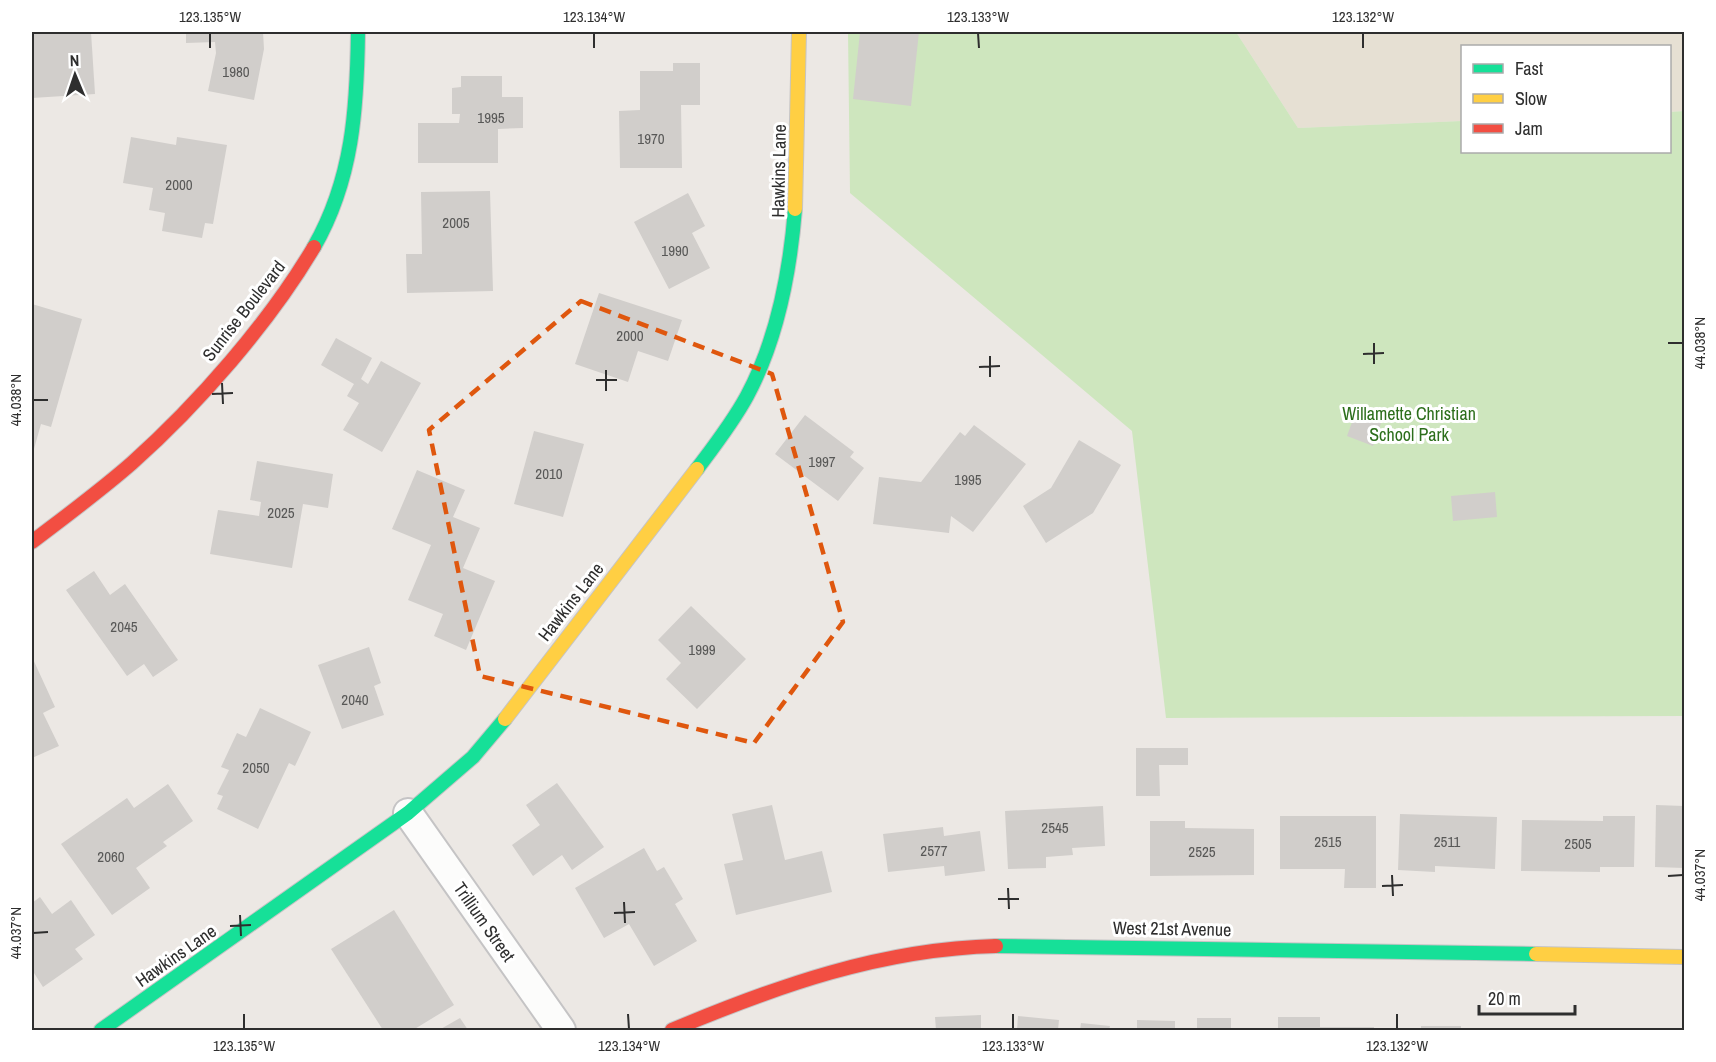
<svg xmlns="http://www.w3.org/2000/svg" width="1716" height="1062" font-family="'Archivo Narrow',sans-serif">
<style>
.education{fill:#e6e0d3}
.green{fill:#cee6be}
.building{fill:#d1cecb}
.lines{fill:none;stroke-linecap:round;stroke-linejoin:round}
.street-casing{stroke:#c5c4c5;stroke-width:32}
.fast-casing{stroke:#c5c4c5;stroke-width:16}
.slow-casing{stroke:#c5c4c5;stroke-width:16}
.jam-casing{stroke:#c5c4c5;stroke-width:16}
.street{stroke:#fcfcfb;stroke-width:28}
.fast{stroke:#16e098;stroke-width:14}
.slow{stroke:#ffcf43;stroke-width:14}
.jam{stroke:#f24e42;stroke-width:14}
.marked{fill:none;stroke:#df570e;stroke-width:4.5;stroke-dasharray:12 8;stroke-linejoin:round}
.ticks{fill:none;stroke:#2e2e2e;stroke-width:2}
.labels{text-anchor:middle;stroke-width:6;stroke-linejoin:round;paint-order:stroke}
.number-label{font-size:15px;fill:#585857}
.street-label{font-size:18px;fill:#2e2e2e;stroke:#fff}
.park-label{font-size:18px;fill:#2c6e1b;stroke:#fff}
.neatline{fill:none;stroke:#2e2e2e;stroke-width:2}
.ticks-label{font-size:15px;text-anchor:middle;fill:#2e2e2e}
</style>
<rect width="100%" height="100%" fill="#ece8e4"/>
<path class="education" d="M1236 32H1684V111L1670 112V46H1462V121L1298 128Z"/>
<path class="green" d="M848 32H1236L1298 128 1462 121V152H1670V112L1684 111V716L1166 718 1132 431 850 193Z"/>
<g class="building">
<path d="M32 32H91L95 94 32 98Z"/>
<path d="M186 32H263L264 49 254 100 208 91 216 53 215 42 186 43Z"/>
<path d="M860 32H919L911 106 853 99Z"/>
<path d="M673 63H700V105H681L682 168H620L619 111 640 110V71H673Z"/>
<path d="M461 76H502V97H523V128L498 129V163H418V123H459L460 114H452V88L461 87Z"/>
<path d="M131 137 176 145 177 137 227 145 213 224 205 223 202 238 162 231 165 213 149 210 153 188 123 183Z"/>
<path d="M490 191 493 291 407 293 406 254H422L421 192Z"/>
<path d="M688 193 705 226 692 233 710 268 669 289 634 222Z"/>
<path d="M599 293 682 320 668 361 638 351 628 382 575 364Z"/>
<path d="M32 304 82 319 51 427 41 424 32 456Z"/>
<path d="M336 338 372 358 361 379 368 384 381 361 421 383 382 452 343 430 359 403 347 396 354 384 321 365Z"/>
<path d="M1355 414 1381 423 1373 446 1347 436Z"/>
<path d="M805 415 854 452 850 457 864 468 838 501 775 454Z"/>
<path d="M974 425 1026 464 973 532 951 516 949 533 873 524 879 477 921 482 960 432 965 436Z"/>
<path d="M534 431 584 444 563 517 514 504Z"/>
<path d="M1079 440 1121 465 1093 513 1046 543 1023 506 1051 488Z"/>
<path d="M257 461 333 474 328 508 303 504 292 568 210 554 218 510 259 516 261 502 250 500Z"/>
<path d="M417 470 465 490 453 517 480 528 463 568 495 581 466 650 434 636 443 614 408 600 431 545 392 529Z"/>
<path d="M1495 492 1497 517 1453 521 1451 496Z"/>
<path d="M94 571 110 595 125 584 178 660 153 677 144 664 127 676 66 590Z"/>
<path d="M691 606 746 659 697 709 666 679 681 663 658 640Z"/>
<path d="M369 647 381 683 374 686 384 715 342 729 318 665Z"/>
<path d="M32 657 55 707 43 713 59 746 32 758Z"/>
<path d="M260 708 311 732 295 766 289 763 258 829 217 809 223 796 217 794 229 770 221 767 237 733 246 737Z"/>
<path d="M1136 748H1188V765H1159L1160 796H1136Z"/>
<path d="M557 783 604 847 572 870 562 855 533 876 512 845 540 825 526 805Z"/>
<path d="M168 784 193 821 163 842 167 846 136 868 150 888 112 915 61 844 127 798 134 808Z"/>
<path d="M772 805 785 860 822 851 832 892 736 915 724 864 743 860 732 814Z"/>
<path d="M1656 805 1684 806V868L1655 867Z"/>
<path d="M1103 806 1105 846 1072 848 1073 855 1046 857V868L1008 869 1005 811Z"/>
<path d="M1400 814 1497 817 1495 869 1435 866V872L1398 870Z"/>
<path d="M1280 816H1376V888H1344L1345 869H1280Z"/>
<path d="M1603 816H1635L1634 867H1600V872L1521 871 1522 820 1603 821Z"/>
<path d="M1150 821H1185V828L1254 829V875L1150 876Z"/>
<path d="M943 827 944 836 980 831 985 871 945 876 944 866 888 872 883 834Z"/>
<path d="M644 848 657 871 664 867 683 899 675 904 697 941 654 966 629 924 604 938 575 888Z"/>
<path d="M40 897 52 914 71 900 95 935 75 949 83 959 43 987 34 973 32 975V903Z"/>
<path d="M394 910 454 1005 413 1030H383L331 949Z"/>
<path d="M981 1015V1030H936L935 1017Z"/>
<path d="M1018 1016 1059 1020 1058 1030H1017Z"/>
<path d="M1278 1017H1320V1027H1374V1030H1278Z"/>
<path d="M460 1018 468 1030H439Z"/>
<rect x="1197" y="1018" width="34" height="12"/>
<path d="M1137 1020 1175 1021V1030H1137Z"/>
<path d="M1081 1023 1110 1026 1109 1030H1080Z"/>
<rect x="1421" y="1026" width="40" height="4"/>
</g>
<g class="lines">
<g class="street-casing">
<path id="street" d="M408 813 561 1030"/>
</g>
<g class="fast-casing">
<g id="fast">
<path d="M314 247C353 179 357 108 358 32"/>
<path d="M697 469C715 445 733 422 747 396 777 340 790 272 795 209"/>
<path d="M996 946 1536 954"/>
<path d="M101 1030 408 813 473 757 505 719"/>
</g>
</g>
<g class="slow-casing">
<g id="slow">
<path d="M795 209 799 32"/>
<path d="M505 719 697 469"/>
<path d="M1536 954 1684 957"/>
</g>
</g>
<g class="jam-casing">
<g id="jam">
<path d="M32 542C66 516 100 491 132 463 198 404 269 323 314 247"/>
<path d="M672 1030C777 986 881 949 996 946"/>
</g>
</g>
<use href="#street" class="street"/>
<use href="#fast" class="fast"/>
<use href="#slow" class="slow"/>
<use href="#jam" class="jam"/>
</g>
<path class="marked" d="M581 301 772 374 843 622 754 743 480 676 429 430Z"/>
<path class="ticks" d="M210 33V48M594 33V48M978 33 979 48M1363 33V48M1374 343V364M1668 343H1683M1363 354 1384 353M990 356V377M979 367 1000 366M606 370V391M596 380H617M222 383 223 404M212 394 233 393M33 400H48M1392 875 1393 896M1668 876 1683 875M1382 886 1403 885M1008 888 1009 909M998 899H1019M624 902 625 923M614 913 635 912M240 915 241 936M230 926 251 925M33 933 48 932M244 1014V1029M628 1014 629 1029M1013 1014V1029M1397 1014V1029"/>
<g class="labels">
<g class="number-label">
<text x="236" y="77">1980</text>
<text x="491" y="123">1995</text>
<text x="651" y="144">1970</text>
<text x="179" y="190">2000</text>
<text x="456" y="228">2005</text>
<text x="675" y="256">1990</text>
<text x="630" y="341">2000</text>
<text x="822" y="467">1997</text>
<text x="549" y="479">2010</text>
<text x="968" y="485">1995</text>
<text x="281" y="518">2025</text>
<text x="124" y="632">2045</text>
<text x="702" y="655">1999</text>
<text x="355" y="705">2040</text>
<text x="256" y="773">2050</text>
<text x="1055" y="833">2545</text>
<text x="1328" y="847">2515</text>
<text x="1447" y="847">2511</text>
<text x="1578" y="849">2505</text>
<text x="934" y="856">2577</text>
<text x="1202" y="857">2525</text>
<text x="111" y="862">2060</text>
</g>
<g class="street-label">
<text transform="translate(779 171) rotate(-89)" y="6">Hawkins Lane</text>
<text transform="translate(244 311) rotate(-52)" y="6">Sunrise Boulevard</text>
<text transform="translate(571 602) rotate(-52)" y="6">Hawkins Lane</text>
<text transform="translate(484 922) rotate(55)" y="6">Trillium Street</text>
<text transform="translate(1172 929) rotate(1)" y="6">West 21st Avenue</text>
<text transform="translate(176 956) rotate(-35)" y="6">Hawkins Lane</text>
</g>
<g class="park-label">
<text x="1409" y="420">Willamette Christian<tspan x="1409" dy="21">School Park</tspan></text>
</g>
</g>
<rect width="1716" height="1062" fill="none" stroke="#ffffff" stroke-width="66"/>
<rect x="1461" y="45" width="210" height="108" fill="#ffffff" stroke="#ababab" stroke-width="1.5"/>
<rect x="1473" y="64" width="30" height="9" fill="#16e098" stroke="#ababab" stroke-width="1.5"/>
<text x="1515" y="75" font-size="18" fill="#2e2e2e">Fast</text>
<rect x="1473" y="94" width="30" height="9" fill="#ffcf43" stroke="#ababab" stroke-width="1.5"/>
<text x="1515" y="105" font-size="18" fill="#2e2e2e">Slow</text>
<rect x="1473" y="124" width="30" height="9" fill="#f24e42" stroke="#ababab" stroke-width="1.5"/>
<text x="1515" y="135" font-size="18" fill="#2e2e2e">Jam</text>
<g transform="translate(75 75) rotate(358)" stroke="#ffffff" stroke-width="4.5" paint-order="stroke">
<path d="M0-4.5L10 22L0 15L-10 22Z" fill="#2e2e2e"/>
<text y="-9" font-size="16" font-weight="bold" text-anchor="middle" fill="#2e2e2e">N</text>
</g>
<path d="M1479 1005v9h96v-9" fill="none" stroke="#2e2e2e" stroke-width="3"/>
<text x="1488" y="1005" font-size="18" fill="#2e2e2e" stroke="#ffffff" stroke-width="4.5" paint-order="stroke">20 m</text>
<rect x="33" y="33" width="1650" height="996" class="neatline"/>
<g class="ticks-label">
<text x="210" y="22">123.135°W</text>
<text x="594" y="22">123.134°W</text>
<text x="978" y="22">123.133°W</text>
<text x="1363" y="22">123.132°W</text>
<text transform="translate(1700 343) rotate(-90)" y="5">44.038°N</text>
<text transform="translate(16 400) rotate(-90)" y="5">44.038°N</text>
<text transform="translate(1700 875) rotate(-90)" y="5">44.037°N</text>
<text transform="translate(16 933) rotate(-90)" y="5">44.037°N</text>
<text x="244" y="1051">123.135°W</text>
<text x="629" y="1051">123.134°W</text>
<text x="1013" y="1051">123.133°W</text>
<text x="1397" y="1051">123.132°W</text>
</g>
</svg>
